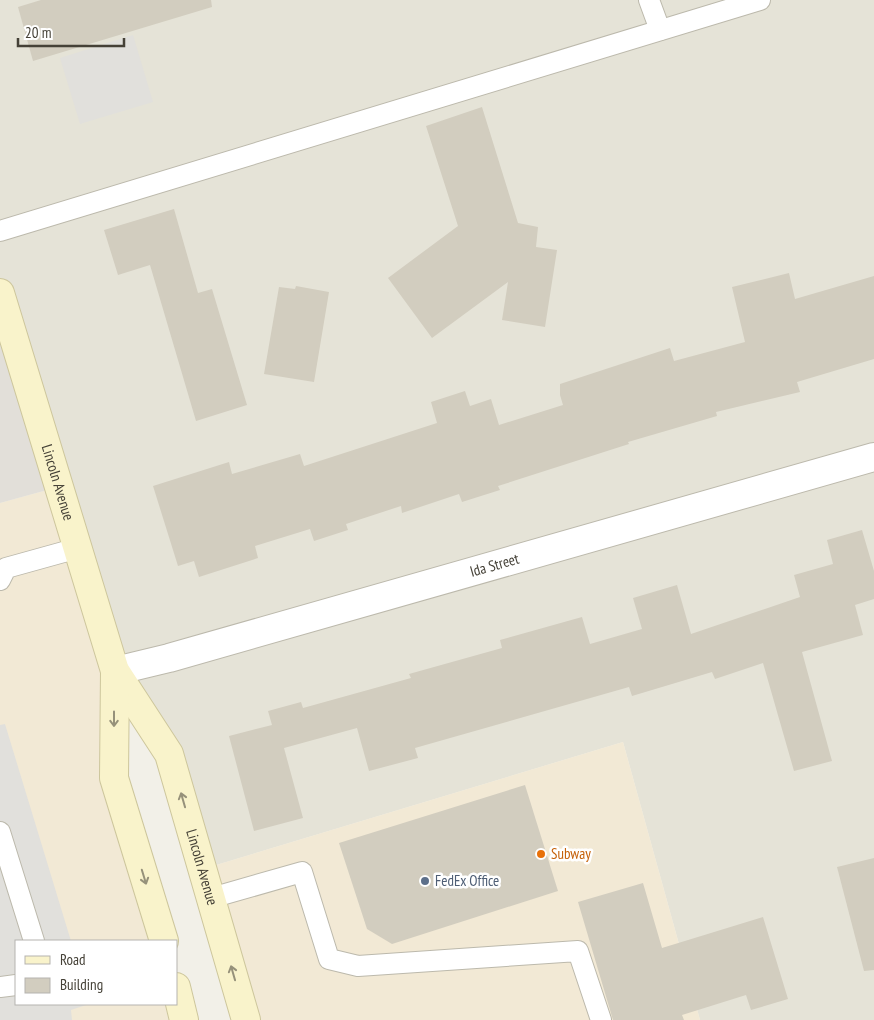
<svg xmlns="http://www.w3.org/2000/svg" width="874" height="1020" font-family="'PT Sans Narrow',sans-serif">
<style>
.residential{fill:#e5e3d7}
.commercial{fill:#f2e9d5}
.industrial{fill:#e2dfd9}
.parking{fill:#e1e0dc}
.building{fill:#d2cdbf}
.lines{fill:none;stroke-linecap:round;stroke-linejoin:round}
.service-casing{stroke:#bcb9ac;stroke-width:22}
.minor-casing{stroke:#bcb9ac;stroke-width:30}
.secondary-casing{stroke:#cdc69c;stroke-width:30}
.service{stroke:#fff;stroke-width:20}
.minor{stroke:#fff;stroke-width:28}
.secondary{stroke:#f9f3cb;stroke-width:28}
.oneway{stroke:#96917a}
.food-dot{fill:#e8710a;stroke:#fff;stroke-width:2}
.service-dot{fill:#5c6f8a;stroke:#fff;stroke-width:2}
.labels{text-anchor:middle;stroke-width:5;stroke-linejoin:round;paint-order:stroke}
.street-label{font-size:15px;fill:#454137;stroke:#fff}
.food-label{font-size:15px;fill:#c56008;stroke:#fff;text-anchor:start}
.service-label{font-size:15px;fill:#4e5e75;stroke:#fff;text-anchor:start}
</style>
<rect width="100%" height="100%" fill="#f2f0e8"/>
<path class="residential" d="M0 0H874V1020H700L623 742 203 869 169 754 115 671 0 293Z"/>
<g class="commercial">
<path d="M58 487 115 671 114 779 164 941H16V1004H176L184 1020H0V503Z"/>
<path d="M623 742 700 1020H246L203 869Z"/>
</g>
<path class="industrial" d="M0 293 58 487 0 503Z"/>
<g class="parking">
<path d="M133 35 153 102 80 124 60 58Z"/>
<path d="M5 724 71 941H16V1004H89L71 1010 72 1020H0V725Z"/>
</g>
<g class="building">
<path d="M41 0H211L212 7 33 61 18 7Z"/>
<path d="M482 107 518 223 538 227 536 247 557 250 545 327 502 320 508 282 432 338 388 278 458 226 426 126Z"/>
<path d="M174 209 198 293 212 289 247 405 196 421 150 265 118 275 104 230Z"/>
<path d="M789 273 795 299 874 276V359L797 382 800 392 716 412 717 416 628 442 629 444 498 486 500 490 462 502 459 494 402 513 401 506 346 524 348 530 314 541 310 529 255 546 258 558 199 577 194 561 178 566 153 486 229 462 232 474 300 454 304 466 437 423 431 402 465 391 470 406 491 399 499 425 563 405 560 395V384L670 348 674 361 745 342 732 287Z"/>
<path d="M296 286 329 292 314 382 264 374 279 287 295 289Z"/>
<path d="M862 530 874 571V599L855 605 863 635 802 652 832 761 794 771 763 663 715 679 712 672 632 696 629 687 415 748 418 758 369 771 357 728 284 748 303 818 254 831 229 736 272 725 268 711 301 702 303 708 411 678 409 674 502 648 500 640 582 617 590 644 642 629 633 598 677 585 691 634 800 597 794 575 833 564 827 540Z"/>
<path d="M525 785 558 891 392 944 367 929 339 843Z"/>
<path d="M874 858V970L864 971 837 867Z"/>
<path d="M643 883 662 948 763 917 788 999 751 1010 746 995 682 1015 684 1020H613L578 902Z"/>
</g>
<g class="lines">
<g class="service-casing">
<g id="service">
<path d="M649 0 660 30"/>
<path d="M0 231 760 0"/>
<path d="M0 580 6 568 78 548"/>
<path d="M0 832 34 941"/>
<path d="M211 898 302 872 329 959 358 966 578 951 601 1020"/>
<path d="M0 987 16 985"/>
</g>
</g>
<g class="minor-casing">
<g id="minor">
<path id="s1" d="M115 671 169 658 874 457"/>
</g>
</g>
<g class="secondary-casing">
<g id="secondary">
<path id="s2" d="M0 293 115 671 169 754 246 1020"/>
<path d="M115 671 114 778 164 941"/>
<path d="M176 987 184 1020"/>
</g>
</g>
<use href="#service" class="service"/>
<use href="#minor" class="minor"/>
<use href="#secondary" class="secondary"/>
</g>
<defs><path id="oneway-shaft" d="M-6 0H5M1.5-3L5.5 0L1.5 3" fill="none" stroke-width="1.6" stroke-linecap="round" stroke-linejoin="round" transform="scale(1.25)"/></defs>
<g class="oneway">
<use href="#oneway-shaft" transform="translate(114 719) rotate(90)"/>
<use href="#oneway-shaft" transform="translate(183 800) rotate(-106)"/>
<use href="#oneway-shaft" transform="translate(144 877) rotate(73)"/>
<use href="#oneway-shaft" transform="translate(233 973) rotate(-106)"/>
</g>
<circle class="food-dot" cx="541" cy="854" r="5"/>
<circle class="service-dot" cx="425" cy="881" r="5"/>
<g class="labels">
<g class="street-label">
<text dy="5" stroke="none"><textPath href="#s2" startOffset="198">Lincoln Avenue</textPath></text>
<text dy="5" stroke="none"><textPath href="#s1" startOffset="394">Ida Street</textPath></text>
<text dy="5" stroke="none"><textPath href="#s2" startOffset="612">Lincoln Avenue</textPath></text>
</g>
<g class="food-label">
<text x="551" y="859">Subway</text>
</g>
<g class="service-label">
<text x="435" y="886">FedEx Office</text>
</g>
</g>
<rect x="15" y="940" width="162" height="65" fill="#ffffff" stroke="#b5b3af"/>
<rect x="25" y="956" width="25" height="8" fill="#f9f3cb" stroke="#b5b3af"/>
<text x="60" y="965" font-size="15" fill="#454137">Road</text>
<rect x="25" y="978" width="25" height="15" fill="#d2cdbf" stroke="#b5b3af"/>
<text x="60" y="990" font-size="15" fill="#454137">Building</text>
<path d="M18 38v8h106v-8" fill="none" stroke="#454137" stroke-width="2.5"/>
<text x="25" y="38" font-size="15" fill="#454137" stroke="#ffffff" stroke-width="4" paint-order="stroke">20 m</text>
</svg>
